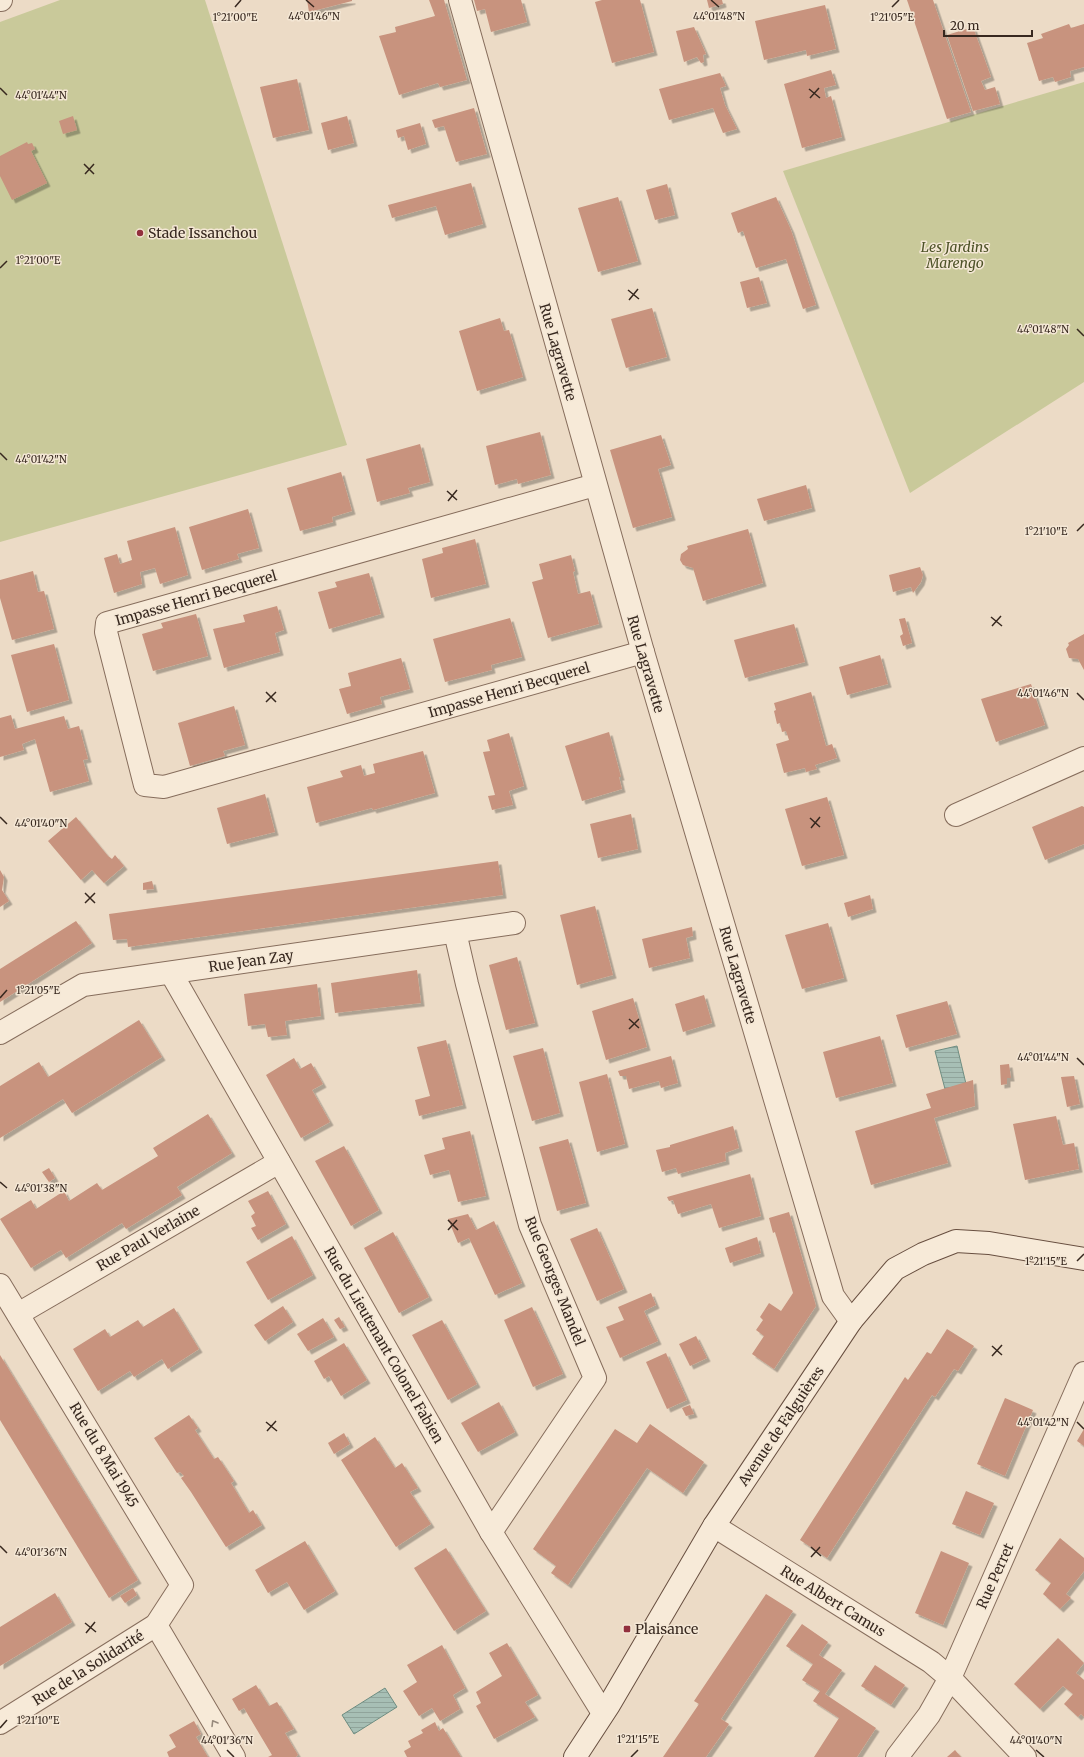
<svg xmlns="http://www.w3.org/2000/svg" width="1084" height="1757" font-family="Merriweather,serif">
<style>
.garden{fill:#c9c99a}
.water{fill:url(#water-rules);stroke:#6e8d81}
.building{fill:#c8937e;filter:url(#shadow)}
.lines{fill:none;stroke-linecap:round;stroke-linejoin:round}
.street-casing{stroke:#866d5c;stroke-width:24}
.secondary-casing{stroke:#684f40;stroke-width:24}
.street{stroke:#f7ead8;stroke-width:22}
.secondary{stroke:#f7ead8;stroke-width:22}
.oneway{stroke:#97897c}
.ticks{fill:none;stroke:#37281f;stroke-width:1.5}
.poi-dot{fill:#92303d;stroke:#f4e7d5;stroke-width:1.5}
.labels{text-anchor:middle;stroke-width:3;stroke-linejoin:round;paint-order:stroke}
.poi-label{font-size:14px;fill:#37281f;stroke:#f4e7d5;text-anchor:start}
.park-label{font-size:14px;font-style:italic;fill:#4d5227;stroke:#f4e7d5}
.street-label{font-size:14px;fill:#37281f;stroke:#f4e7d5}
.ticks-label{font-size:10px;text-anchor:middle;fill:#37281f;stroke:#f4e7d5;stroke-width:3;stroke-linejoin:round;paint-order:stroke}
</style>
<defs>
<pattern id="water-rules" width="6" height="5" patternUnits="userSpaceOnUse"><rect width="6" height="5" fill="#a7bfb5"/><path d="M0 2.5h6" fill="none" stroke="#90a49b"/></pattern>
<filter id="shadow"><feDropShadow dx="3.5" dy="3.5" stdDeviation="0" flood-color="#0004"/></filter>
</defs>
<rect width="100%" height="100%" fill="#ecdbc6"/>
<g class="garden">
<path d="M60 0H205L347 445 0 542V22Z"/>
<path d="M1084 82V382L910 493 783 171Z"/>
</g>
<g class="water">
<path d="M957 1046 966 1084 945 1089 935 1051Z"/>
<path d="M385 1688 397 1707 354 1734 342 1715Z"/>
</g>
<g class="building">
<path d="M307 0H352V1L309 12Z"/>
<path d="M429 0H444L467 80 440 87 438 83 399 95 379 36 396 32 395 27 435 16Z"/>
<path d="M474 0H521L527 22 491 32 485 9 477 11Z"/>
<path d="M602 0H640L654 52 612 63 595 2Z"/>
<path d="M707 0H722L723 4 709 8Z"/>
<path d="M907 0H933L971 112 947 119Z"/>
<path d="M825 5 836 49 807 56 806 50 764 60 755 21Z"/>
<path d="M1069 24 1071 28 1084 24V67L1070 71 1071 77 1055 82 1053 77 1039 81 1027 43 1043 38 1041 34Z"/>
<path d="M694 27 706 54 703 55 704 62 701 63 697 57 684 62 676 31Z"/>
<path d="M973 27 991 77 981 81 985 90 995 87 1000 104 973 111 947 35Z"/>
<path d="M831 70 836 85 824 88 826 98 831 96 842 137 802 148 784 84Z"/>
<path d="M720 73 726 86 720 88 725 105 737 129 723 133 713 108 669 120 659 89Z"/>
<path d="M297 79 309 130 273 138 260 87Z"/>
<path d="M474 108 487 154 456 162 444 126 435 128 432 120Z"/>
<path d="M73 116 77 130 63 134 59 121Z"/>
<path d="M347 116 354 143 328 150 321 123Z"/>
<path d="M420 123 426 144 408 150 404 136 398 138 396 130Z"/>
<path d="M27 142 28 144 32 143 35 149 31 151 47 183 12 200 0 176V156Z"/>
<path d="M471 183 483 224 445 235 436 206 392 218 388 205Z"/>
<path d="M667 184 675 215 655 220 646 190Z"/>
<path d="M618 197 638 261 598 272 578 208Z"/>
<path d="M776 197 791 230 816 305 803 309 786 259 756 268 743 231 738 233 731 213Z"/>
<path d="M759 277 767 303 747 308 740 282Z"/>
<path d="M652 308 667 357 626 368 611 319Z"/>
<path d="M500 318 504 331 509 330 523 377 477 391 459 331Z"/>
<path d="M540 432 551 475 518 484 517 479 495 485 486 446Z"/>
<path d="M661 435 671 465 658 469 672 517 633 528 610 450Z"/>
<path d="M420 444 430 482 408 488 410 493 377 502 366 459Z"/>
<path d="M341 472 352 511 332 517 333 522 300 531 287 488Z"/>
<path d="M806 485 812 508 764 521 757 499Z"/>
<path d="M248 509 259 548 237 554 239 559 202 570 189 527Z"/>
<path d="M175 527 188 575 160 584 155 568 140 572 142 584 114 593 104 558 117 554 120 564 132 560 127 541Z"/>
<path d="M748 529 763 583 703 601 693 568 683 565 680 560 681 554 688 549 687 546Z"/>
<path d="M475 539 486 584 431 598 422 559 443 553 442 548Z"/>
<path d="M571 555 575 571 573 572 578 594 590 591 599 624 548 638 532 582 543 579 539 564Z"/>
<path d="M920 567 923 575 921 582 913 593 911 587 893 592 889 575Z"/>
<path d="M33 571 38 592 44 591 54 629 12 640 0 598V580Z"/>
<path d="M369 573 381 614 329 629 318 592 337 587 335 582Z"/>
<path d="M277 606 284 630 275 633 280 652 224 668 213 629 245 622 243 615Z"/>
<path d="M196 614 208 656 153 671 142 634 163 628 161 623Z"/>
<path d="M510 618 522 657 491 665 492 670 445 682 433 639Z"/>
<path d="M905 618 912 643 903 646 900 636 903 634 899 619Z"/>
<path d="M794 624 805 662 745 678 734 640Z"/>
<path d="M1084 634V670L1078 659 1069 658 1066 649 1069 645 1068 643Z"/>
<path d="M54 644 69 700 27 712 11 655Z"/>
<path d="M880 655 888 684 847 695 839 667Z"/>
<path d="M401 658 410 689 380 697 382 704 347 714 339 689 351 686 348 673Z"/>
<path d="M1031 684 1045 725 996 742 981 699Z"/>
<path d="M811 692 826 746 832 744 837 758 815 765 817 769 806 772 805 768 784 773 776 744 789 740 786 731 782 732 780 723 777 724 774 711 776 710 774 703Z"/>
<path d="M234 706 245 745 223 751 225 756 190 766 178 723Z"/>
<path d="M11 715 15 729 64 716 68 729 79 726 88 759 83 760 89 781 50 792 35 739 22 744 24 750 0 757V718Z"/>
<path d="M609 732 621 777H619L622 789 582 801 565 746Z"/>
<path d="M509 733 524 786 509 791 513 805 492 810 488 796 495 795 483 752 490 751 487 740Z"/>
<path d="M423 751 435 793 373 810 372 808 316 823 307 787 343 777 340 771 361 765 364 776 375 773 373 764Z"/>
<path d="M265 794 275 832 227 844 217 808Z"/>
<path d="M827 797 844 855 802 866 785 809Z"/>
<path d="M1082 806 1084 807V844L1045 860 1032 827Z"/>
<path d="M631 814 638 849 598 858 590 824Z"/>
<path d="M76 817 108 856 112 859 115 855 124 866 104 883 92 870 81 880 48 841Z"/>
<path d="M498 861 503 895 128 947 127 939 113 940 109 914Z"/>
<path d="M0 870 4 877 2 890 9 901 0 907Z"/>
<path d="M152 881 154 889 143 890V883Z"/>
<path d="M870 895 873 909 848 917 844 903Z"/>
<path d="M595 906 613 975 577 985 560 915Z"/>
<path d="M76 921 92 943 0 1002V969Z"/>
<path d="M828 923 844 978 802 989 785 935Z"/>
<path d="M692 927 693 936 686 938 690 958 649 968 642 939Z"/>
<path d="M517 957 535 1023 506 1030 489 965Z"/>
<path d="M417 970 421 1003 335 1013 331 983Z"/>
<path d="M317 984 321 1016 285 1021 287 1035 268 1037 265 1024 248 1026 244 994Z"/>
<path d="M704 995 712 1023 683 1032 675 1004Z"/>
<path d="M633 998 647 1047 606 1060 592 1011Z"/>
<path d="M947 1001 957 1034 906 1048 896 1015Z"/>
<path d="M139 1020 162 1057 72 1113 63 1099 0 1138V1086L39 1062 48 1077Z"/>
<path d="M880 1036 893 1083 836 1098 823 1052Z"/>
<path d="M446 1040 463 1105 419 1116 415 1100 430 1096 417 1047Z"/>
<path d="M543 1048 560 1113 532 1121 513 1056Z"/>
<path d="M671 1056 678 1083 661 1088 659 1081 629 1089 626 1076H620L618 1071Z"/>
<path d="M294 1058 300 1069 311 1063 323 1084 312 1090 330 1122 301 1138 266 1075Z"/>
<path d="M1009 1064 1011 1078H1007V1084L1001 1085 1000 1065Z"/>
<path d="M607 1074 625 1144 597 1152 579 1082Z"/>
<path d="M1074 1076 1080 1104 1067 1107 1061 1077Z"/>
<path d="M973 1080 975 1106 934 1118 948 1163 871 1185 855 1131 931 1108 926 1094Z"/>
<path d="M208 1114 232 1153 177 1187 182 1195 126 1229 122 1223 66 1258 61 1250 31 1268 0 1219 31 1200 36 1209 64 1191 69 1201 97 1183 102 1190 158 1156 153 1148Z"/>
<path d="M1056 1116 1063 1145 1074 1143 1079 1169 1025 1180 1013 1124Z"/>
<path d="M733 1126 739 1148 725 1153 726 1161 678 1174 676 1168 662 1172 656 1150 670 1147V1145Z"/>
<path d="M470 1131 486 1196 458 1202 449 1170 430 1175 424 1155 445 1149 442 1138Z"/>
<path d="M568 1139 586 1203 557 1211 539 1147Z"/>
<path d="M344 1146 379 1210 351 1226 315 1161Z"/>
<path d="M49 1168 55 1178 49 1182 42 1172Z"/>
<path d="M750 1174 761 1216 719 1228 711 1204 678 1214 673 1200 669 1201 667 1197Z"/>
<path d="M268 1191 286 1224 258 1240 251 1228 256 1226 251 1216 255 1213 248 1201Z"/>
<path d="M789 1212 816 1306 774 1369 752 1354 764 1336 756 1330 763 1320 760 1317 769 1303 781 1311 793 1293 775 1232 773 1233 769 1218Z"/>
<path d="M468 1214 476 1230 494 1221 522 1283 495 1295 469 1238 458 1243 448 1219Z"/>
<path d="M597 1228 624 1289 597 1301 570 1239Z"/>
<path d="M393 1232 429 1297 399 1313 364 1248Z"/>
<path d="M292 1236 313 1275 268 1300 246 1262Z"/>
<path d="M757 1237 761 1253 730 1263 725 1248Z"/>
<path d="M651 1293 656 1305 644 1311 658 1341 620 1358 606 1327 624 1320 618 1307Z"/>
<path d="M283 1306 293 1322 265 1341 254 1325Z"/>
<path d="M532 1307 563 1374 533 1387 504 1320Z"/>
<path d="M174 1308 199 1349 168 1369 162 1359 134 1377 130 1371 98 1391 73 1349 105 1329 110 1337 138 1320 143 1327Z"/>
<path d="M339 1317 345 1327 340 1329 334 1320Z"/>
<path d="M323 1318 334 1337 308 1351 297 1334Z"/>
<path d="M442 1320 477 1384 448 1400 412 1335Z"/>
<path d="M947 1329 974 1346 958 1371 954 1369 935 1397 932 1395 827 1558 800 1540 905 1377 908 1380 927 1352 931 1354Z"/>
<path d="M696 1336 707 1358 690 1366 679 1344Z"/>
<path d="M344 1343 367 1380 341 1396 329 1376 324 1379 314 1361Z"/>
<path d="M666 1353 687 1400 667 1409 646 1362Z"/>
<path d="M0 1355 138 1580 109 1598 0 1420Z"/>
<path d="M1005 1398 1033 1410 1005 1476 977 1464Z"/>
<path d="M499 1402 515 1432 478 1452 461 1423Z"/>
<path d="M690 1405 694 1414 686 1416 682 1408Z"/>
<path d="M189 1415 198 1428 195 1430 214 1459 218 1457 234 1481 231 1483 249 1513 253 1510 262 1525 226 1547 191 1492 181 1478 184 1476 180 1472 177 1473 154 1438Z"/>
<path d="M650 1424 704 1462 683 1493 647 1468 568 1585 551 1573 556 1566 533 1549 615 1429 637 1443Z"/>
<path d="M1084 1429V1446L1077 1441Z"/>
<path d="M344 1433 350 1444 334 1454 328 1443Z"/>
<path d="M375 1437 395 1468 402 1463 418 1488 410 1492 431 1524 396 1547 341 1460Z"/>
<path d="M966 1491 994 1503 980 1535 952 1524Z"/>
<path d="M1060 1538 1084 1558V1571L1066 1594 1071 1598 1060 1609 1043 1594 1051 1583 1035 1570Z"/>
<path d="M305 1541 335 1591 304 1610 287 1582 268 1593 255 1570Z"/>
<path d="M446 1548 486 1611 454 1631 414 1568Z"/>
<path d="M941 1551 969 1563 943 1625 915 1613Z"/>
<path d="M133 1588 137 1595 125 1603 120 1596Z"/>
<path d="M55 1593 72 1622 0 1666V1627Z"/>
<path d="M766 1594 793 1611 721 1719 729 1724 706 1757H663L699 1704 694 1701Z"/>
<path d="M802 1624 828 1642 819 1655 842 1670 825 1694 876 1728 857 1757H814L839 1718 813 1701 820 1691 802 1680 813 1664 786 1646Z"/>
<path d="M1058 1638 1084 1663 1076 1673 1084 1680V1717L1081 1714 1078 1717 1064 1704 1073 1694 1063 1686 1040 1709 1014 1684Z"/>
<path d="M507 1643 538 1695 525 1702 535 1717 494 1739 476 1706 481 1703 476 1692 502 1676 489 1653Z"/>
<path d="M442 1645 465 1688 453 1695 460 1709 440 1721 432 1708 419 1716 403 1691 417 1682 407 1665Z"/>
<path d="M875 1665 905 1685 891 1705 861 1686Z"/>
<path d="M256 1685 269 1706 277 1702 294 1729 285 1733 298 1755 296 1757H268L272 1755 244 1708 239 1711 232 1699Z"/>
<path d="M194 1721 201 1734 196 1737 208 1757H169L167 1752 176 1747 169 1735Z"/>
<path d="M435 1722 439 1731 443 1728 461 1757H407L404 1751 411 1747 408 1741 423 1733 421 1730Z"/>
<path d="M955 1750 961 1757H947Z"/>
</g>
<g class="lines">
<g class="street-casing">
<g id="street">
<path d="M0 0H1"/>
<path d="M460 0 643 652 833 1296 851 1321"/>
<path d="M595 485 107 623 106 632 145 785 164 787 643 652"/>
<path d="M956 815 1084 758"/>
<path d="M455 932 467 984 530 1225 595 1378 491 1532"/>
<path d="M171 973 491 1532 603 1713"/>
<path d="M0 1033 83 985 514 923"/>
<path d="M0 1285 182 1585 156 1625 0 1723"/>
<path d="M18 1314 279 1162"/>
<path d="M714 1526 931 1662 950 1678 929 1715 897 1757"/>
<path d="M156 1625 234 1757"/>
<path d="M1025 1757 950 1678 1084 1373"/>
</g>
</g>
<g class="secondary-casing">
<path id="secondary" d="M575 1757 609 1705 714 1526 851 1321 895 1269 923 1254 956 1241 989 1243 1084 1259"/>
</g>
<use href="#street" class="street"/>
<use href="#secondary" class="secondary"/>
</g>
<defs><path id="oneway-chevron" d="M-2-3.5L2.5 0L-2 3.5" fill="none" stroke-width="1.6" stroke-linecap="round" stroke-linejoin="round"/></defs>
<use class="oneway" href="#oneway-chevron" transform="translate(214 1723) rotate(-121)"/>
<path class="ticks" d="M306 0 314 7M711 0 719 7M235 7 241 0M892 7 899 0M0 88 7 95M809 89 820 98M810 98 819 88M84 164 94 174M85 174 94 164M0 268 7 261M628 290 639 299M629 300 638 289M1077 329 1084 336M0 453 7 460M447 491 457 500M448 501 457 490M1077 531 1084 524M991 617 1002 626M992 626 1001 616M266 692 276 702M1077 693 1084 700M266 702 276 692M0 817 7 824M810 818 820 827M811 828 820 817M85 893 95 903M85 903 95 893M0 998 7 990M629 1019 639 1028M629 1029 639 1019M1077 1058 1084 1065M0 1182 7 1188M448 1220 458 1230M448 1230 457 1220M1077 1261 1084 1254M992 1346 1002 1355M992 1356 1002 1345M266 1422 277 1431M1077 1422 1084 1429M267 1431 276 1421M0 1546 7 1553M811 1547 821 1556M811 1557 820 1547M85 1623 96 1632M86 1633 95 1622M0 1728 7 1720M227 1750 234 1757M1036 1750 1044 1757M631 1757 638 1750"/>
<g class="poi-dot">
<circle cx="140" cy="233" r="4"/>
<rect x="623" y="1625" width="8" height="8" rx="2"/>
</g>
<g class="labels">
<g class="poi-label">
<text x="148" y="238">Stade Issanchou</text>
<text x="635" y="1634">Plaisance</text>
</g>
<g class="park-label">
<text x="955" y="252">Les Jardins<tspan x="955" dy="16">Marengo</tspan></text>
</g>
<g class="street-label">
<text transform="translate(558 352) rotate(74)" y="5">Rue Lagravette</text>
<text transform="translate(196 598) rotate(-16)" y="5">Impasse Henri Becquerel</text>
<text transform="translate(646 664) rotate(74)" y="5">Rue Lagravette</text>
<text transform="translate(509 690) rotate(-16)" y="5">Impasse Henri Becquerel</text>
<text transform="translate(251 961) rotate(-8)" y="5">Rue Jean Zay</text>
<text transform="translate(738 975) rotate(74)" y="5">Rue Lagravette</text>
<text transform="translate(148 1238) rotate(-30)" y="5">Rue Paul Verlaine</text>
<text transform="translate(555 1281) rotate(68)" y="5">Rue Georges Mandel</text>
<text transform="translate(384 1345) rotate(60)" y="5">Rue du Lieutenant Colonel Fabien</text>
<text transform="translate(781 1426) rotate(-56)" y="5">Avenue de Falguières</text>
<text transform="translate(104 1455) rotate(59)" y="5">Rue du 8 Mai 1945</text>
<text transform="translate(995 1576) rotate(-66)" y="5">Rue Perret</text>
<text transform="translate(833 1601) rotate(32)" y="5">Rue Albert Camus</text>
<text transform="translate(88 1668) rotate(-32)" y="5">Rue de la Solidarité</text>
</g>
</g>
<g class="ticks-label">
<text x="314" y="20">44°01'46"N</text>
<text x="719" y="20">44°01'48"N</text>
<text x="235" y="21">1°21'00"E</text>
<text x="892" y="21">1°21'05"E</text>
<text x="41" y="99">44°01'44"N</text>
<text x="38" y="264">1°21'00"E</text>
<text x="1043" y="333">44°01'48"N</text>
<text x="41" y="463">44°01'42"N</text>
<text x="1046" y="535">1°21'10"E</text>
<text x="1043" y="697">44°01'46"N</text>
<text x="41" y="827">44°01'40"N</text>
<text x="38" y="994">1°21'05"E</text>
<text x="1043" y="1061">44°01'44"N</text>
<text x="41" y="1192">44°01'38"N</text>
<text x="1046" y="1265">1°21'15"E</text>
<text x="1043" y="1426">44°01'42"N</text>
<text x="41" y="1556">44°01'36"N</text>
<text x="38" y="1724">1°21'10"E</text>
<text x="638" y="1743">1°21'15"E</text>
<text x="227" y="1744">44°01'36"N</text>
<text x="1036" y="1744">44°01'40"N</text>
</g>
<path d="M944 30v6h88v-6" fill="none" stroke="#37281f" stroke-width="2"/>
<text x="950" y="30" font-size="12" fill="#37281f" stroke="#f4e7d5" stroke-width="3" paint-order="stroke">20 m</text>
</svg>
